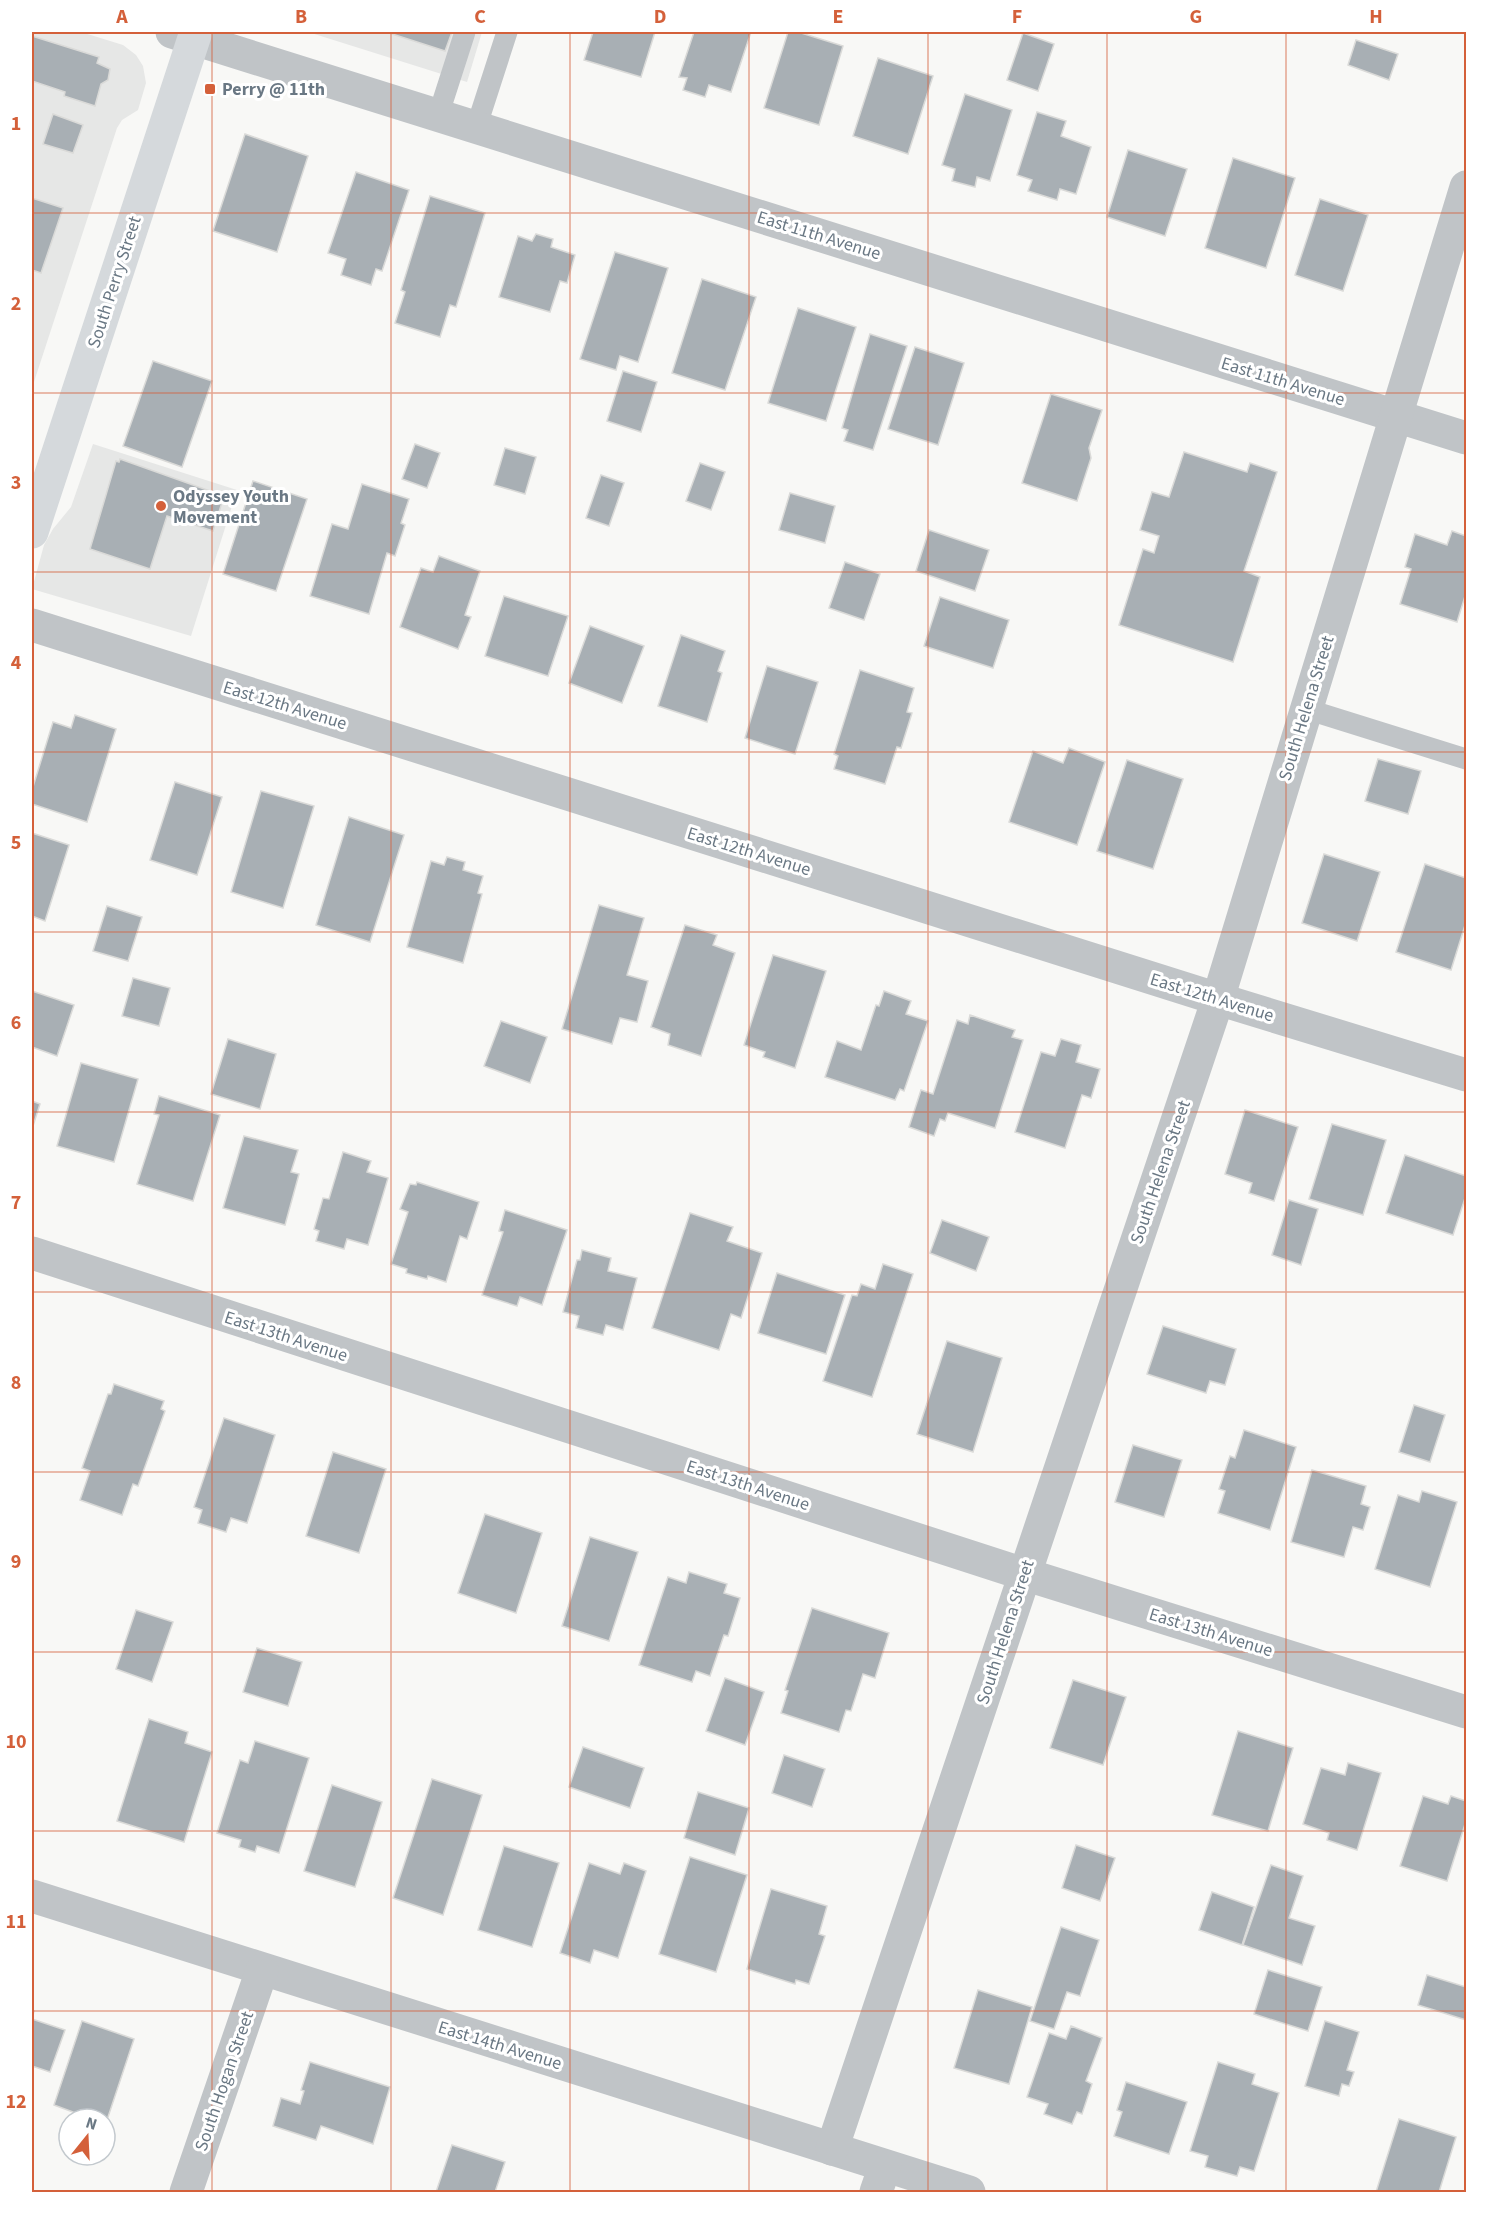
<svg xmlns="http://www.w3.org/2000/svg" width="1498" height="2224" font-family="'Source Sans 3',sans-serif">
<style>
.built{fill:#e6e7e6}
.building{fill:#a8afb4;stroke:#dadad8;stroke-width:1.5}
.lines{fill:none;stroke-linecap:round;stroke-linejoin:round}
.lane{stroke:#c0c4c7;stroke-width:21}
.street{stroke:#c0c4c7;stroke-width:33}
.secondary{stroke:#d5d9dc;stroke-width:33}
.grid{fill:none;stroke:#d4603a;stroke-width:1.5;stroke-opacity:0.55}
.poi-dot{fill:#d4603a;stroke:#fff;stroke-width:2}
.labels{text-anchor:middle;stroke-width:6;stroke-linejoin:round;paint-order:stroke}
.poi-label{font-size:18px;font-weight:bold;fill:#6a7884;stroke:#fff;text-anchor:start}
.street-label{font-size:18px;fill:#6a7884;stroke:#fff}
.neatline{fill:none;stroke:#d4603a;stroke-width:2}
.grid-label{font-size:20px;text-anchor:middle;font-weight:bold;fill:#d4603a}
</style>
<rect width="100%" height="100%" fill="#f8f8f6"/>
<g class="built">
<path d="M32 32H81L123 45 136 55 143 66 146 83 138 110 122 120 117 128 32 388Z"/>
<path d="M308 32H482L467 82Z"/>
<path d="M93 444 237 490 191 636 32 589 44 545 53 529 71 507Z"/>
</g>
<g class="building">
<path d="M386 32H452L445 51Z"/>
<path d="M593 32H655L641 77 584 60Z"/>
<path d="M694 32H751L731 92 709 85 705 97 683 90 687 78 679 77Z"/>
<path d="M788 32H798L843 46 819 125 764 108Z"/>
<path d="M1023 33 1054 44 1038 91 1007 80Z"/>
<path d="M32 36 99 57 97 63 110 69 108 80 101 84 95 106 64 96 65 92 32 81Z"/>
<path d="M1356 40 1398 54 1389 80 1348 65Z"/>
<path d="M878 58 933 76 908 154 853 136Z"/>
<path d="M965 94 1012 110 990 181 977 177 975 187 952 181 955 169 942 165Z"/>
<path d="M1037 112 1066 121 1061 136 1091 147 1076 194 1060 189 1057 200 1028 191 1032 180 1017 175Z"/>
<path d="M53 114 83 125 73 153 43 144Z"/>
<path d="M245 134 308 156 277 252 213 231Z"/>
<path d="M1128 150 1187 169 1165 236 1107 217Z"/>
<path d="M1233 158 1295 178 1266 268 1205 248Z"/>
<path d="M356 172 409 190 382 271 376 269 371 285 341 275 346 259 328 253Z"/>
<path d="M430 196 485 213 456 307 450 305 440 337 395 323 405 292 401 290Z"/>
<path d="M32 198 63 208 41 273 32 270Z"/>
<path d="M1320 199 1368 215 1343 291 1295 275Z"/>
<path d="M536 234 553 239 551 247 575 255 567 283 560 281 550 312 499 297 518 236 532 241Z"/>
<path d="M615 252 668 268 638 362 620 356 616 370 580 359Z"/>
<path d="M702 279 756 297 725 390 672 373Z"/>
<path d="M798 308 856 327 826 421 768 403Z"/>
<path d="M870 334 907 346 873 450 844 441 848 430 842 428Z"/>
<path d="M915 347 964 363 938 445 888 429Z"/>
<path d="M153 361 212 381 182 467 123 446Z"/>
<path d="M623 371 657 382 641 432 607 421Z"/>
<path d="M1051 394 1102 410 1089 448 1091 458 1077 501 1022 483Z"/>
<path d="M415 444 440 453 427 488 402 479Z"/>
<path d="M505 448 536 457 525 494 494 485Z"/>
<path d="M1184 452 1247 472 1250 463 1277 472 1244 571 1260 577 1233 662 1119 625 1143 549 1154 553 1159 536 1140 530 1152 492 1169 497Z"/>
<path d="M120 459 224 496 213 531 167 516 150 569 90 549 116 461 119 462Z"/>
<path d="M700 463 725 472 711 510 686 501Z"/>
<path d="M601 475 624 483 609 526 586 518Z"/>
<path d="M253 481 307 499 276 591 223 574Z"/>
<path d="M362 484 409 499 401 523 405 525 395 556 387 553 369 614 310 596 332 524 348 529Z"/>
<path d="M790 493 835 506 825 543 779 530Z"/>
<path d="M929 530 989 550 975 591 916 571Z"/>
<path d="M1452 531 1466 536V593L1457 622 1400 604 1411 569 1405 567 1415 534 1447 545Z"/>
<path d="M439 556 480 571 465 615 471 617 458 649 400 627 421 568 433 572Z"/>
<path d="M845 562 880 574 864 620 829 608Z"/>
<path d="M504 596 568 616 548 676 485 656Z"/>
<path d="M940 597 1009 620 993 668 924 646Z"/>
<path d="M590 626 644 646 622 703 569 683Z"/>
<path d="M681 635 725 651 718 671 722 673 707 722 658 706Z"/>
<path d="M767 666 818 682 795 754 745 738Z"/>
<path d="M860 670 914 688 907 712 912 713 901 748 897 747 885 784 834 769 838 756 834 754Z"/>
<path d="M75 715 116 729 87 822 32 804V790L53 722 71 728Z"/>
<path d="M1069 748 1105 762 1077 845 1009 822 1033 751 1063 763Z"/>
<path d="M1378 759 1421 771 1408 814 1365 801Z"/>
<path d="M1127 760 1183 779 1153 869 1097 851Z"/>
<path d="M175 782 222 797 197 875 150 860Z"/>
<path d="M261 791 314 806 283 908 231 892Z"/>
<path d="M349 817 404 835 370 942 316 925Z"/>
<path d="M32 833 69 845 45 921 32 916Z"/>
<path d="M1324 854 1380 872 1357 941 1302 923Z"/>
<path d="M447 857 465 862 463 870 483 876 478 893 482 894 463 963 407 947 431 861 444 865Z"/>
<path d="M1425 864 1466 878V922L1451 970 1396 952Z"/>
<path d="M599 905 644 918 627 975 648 981 637 1022 620 1018 612 1044 562 1029Z"/>
<path d="M107 906 142 917 128 961 93 951Z"/>
<path d="M685 925 717 935 713 945 735 953 701 1056 668 1045 670 1034 651 1027Z"/>
<path d="M773 955 826 971 795 1068 763 1057 765 1052 744 1045Z"/>
<path d="M133 978 170 988 159 1026 122 1016Z"/>
<path d="M32 991 74 1005 57 1056 32 1047Z"/>
<path d="M884 991 911 1001 906 1014 928 1021 904 1091 900 1089 895 1100 825 1077 837 1041 861 1050 876 1005 879 1006Z"/>
<path d="M970 1015 1015 1030 1012 1037 1023 1040 995 1128 948 1113 945 1121 940 1119 934 1136 909 1127 921 1090 933 1094 957 1020 968 1024Z"/>
<path d="M501 1021 547 1037 530 1083 484 1066Z"/>
<path d="M228 1039 276 1054 260 1109 211 1094Z"/>
<path d="M1061 1039 1081 1045 1076 1062 1100 1069 1091 1098 1082 1095 1065 1148 1015 1132 1041 1052 1055 1056Z"/>
<path d="M81 1063 138 1079 114 1162 57 1146Z"/>
<path d="M159 1096 220 1115 193 1201 137 1184 159 1115 154 1114Z"/>
<path d="M32 1101 40 1104 32 1129Z"/>
<path d="M1245 1110 1298 1127 1274 1201 1249 1193 1252 1183 1225 1174Z"/>
<path d="M1332 1124 1386 1140 1363 1215 1309 1199Z"/>
<path d="M244 1136 298 1150 291 1172 299 1174 285 1225 223 1208Z"/>
<path d="M343 1152 371 1161 367 1172 388 1178 368 1245 347 1239 344 1249 316 1241 319 1231 314 1229 323 1198 329 1199Z"/>
<path d="M1405 1155 1466 1176V1195L1453 1235 1386 1213Z"/>
<path d="M417 1182 479 1202 467 1239 460 1236 446 1282 428 1276 427 1279 406 1273 407 1269 391 1264 408 1212 400 1209 410 1184 416 1185Z"/>
<path d="M1289 1200 1318 1209 1301 1265 1272 1255Z"/>
<path d="M505 1210 567 1230 542 1305 520 1297 517 1306 482 1295 503 1232 499 1231Z"/>
<path d="M690 1213 733 1227 727 1241 762 1253 741 1318 731 1314 719 1350 652 1328Z"/>
<path d="M942 1220 989 1237 976 1271 930 1253Z"/>
<path d="M582 1250 611 1258 608 1271 637 1278 623 1330 606 1325 603 1335 576 1328 579 1316 563 1312 577 1260H580Z"/>
<path d="M883 1264 913 1274 872 1397 823 1381 852 1295 857 1296 861 1284 875 1289Z"/>
<path d="M777 1273 845 1295 826 1354 758 1333Z"/>
<path d="M1163 1326 1236 1349 1225 1385 1210 1381 1206 1393 1147 1374Z"/>
<path d="M947 1341 1002 1358 973 1452 917 1434Z"/>
<path d="M114 1384 164 1401 161 1409 165 1411 138 1486 133 1484 122 1515 80 1500 90 1471 82 1468 108 1394H111Z"/>
<path d="M1414 1405 1445 1415 1430 1462 1399 1452Z"/>
<path d="M224 1418 275 1435 247 1523 231 1518 226 1532 198 1523 202 1510 194 1507Z"/>
<path d="M1244 1430 1296 1447 1270 1530 1218 1513 1225 1491 1219 1489 1230 1456 1235 1458Z"/>
<path d="M1133 1445 1182 1460 1164 1517 1115 1502Z"/>
<path d="M333 1452 386 1469 359 1553 306 1536Z"/>
<path d="M1312 1470 1366 1486 1361 1504 1370 1507 1363 1530 1353 1527 1344 1557 1291 1542Z"/>
<path d="M1422 1491 1457 1502 1430 1587 1375 1569 1398 1495 1419 1502Z"/>
<path d="M485 1514 542 1533 516 1613 458 1593Z"/>
<path d="M590 1537 638 1552 609 1641 562 1626Z"/>
<path d="M689 1572 727 1584 724 1593 740 1598 728 1636 724 1635 710 1676 696 1671 692 1682 639 1665 668 1577 686 1583Z"/>
<path d="M812 1608 889 1633 875 1678 863 1674 851 1711 846 1710 839 1732 781 1713 788 1691 785 1690Z"/>
<path d="M136 1610 173 1622 152 1682 116 1669Z"/>
<path d="M257 1648 302 1662 288 1706 243 1692Z"/>
<path d="M725 1678 764 1692 745 1745 706 1731Z"/>
<path d="M1073 1680 1126 1697 1103 1765 1050 1748Z"/>
<path d="M149 1719 188 1732 185 1743 212 1752 184 1842 117 1821Z"/>
<path d="M1238 1731 1293 1748 1268 1831 1212 1815Z"/>
<path d="M255 1741 309 1758 279 1853 257 1846 255 1852 239 1847 241 1840 217 1833 240 1760 248 1763Z"/>
<path d="M583 1747 644 1768 630 1808 569 1787Z"/>
<path d="M784 1755 825 1769 812 1807 772 1793Z"/>
<path d="M1348 1763 1381 1773 1357 1850 1327 1840 1329 1833 1303 1824 1321 1768 1345 1775Z"/>
<path d="M432 1779 482 1795 443 1915 393 1898Z"/>
<path d="M332 1785 382 1802 355 1887 304 1871Z"/>
<path d="M698 1792 749 1808 735 1855 684 1838Z"/>
<path d="M1423 1796 1448 1804 1451 1796 1466 1801V1821L1447 1881 1400 1866Z"/>
<path d="M1076 1845 1115 1858 1100 1901 1062 1888Z"/>
<path d="M504 1846 559 1863 532 1947 478 1930Z"/>
<path d="M690 1857 747 1875 716 1972 659 1954Z"/>
<path d="M589 1863 620 1874 624 1863 646 1871 618 1958 594 1950 590 1963 560 1953Z"/>
<path d="M1271 1865 1303 1876 1289 1918 1315 1926 1302 1965 1243 1945Z"/>
<path d="M771 1889 827 1906 819 1934 825 1936 809 1984 796 1980 795 1984 747 1969Z"/>
<path d="M1212 1892 1254 1907 1242 1945 1199 1930Z"/>
<path d="M1061 1927 1099 1940 1080 1996 1067 1992 1054 2029 1030 2021Z"/>
<path d="M1268 1970 1322 1987 1308 2031 1254 2014Z"/>
<path d="M1427 1975 1466 1987V2020L1418 2005Z"/>
<path d="M978 1990 1032 2007 1009 2084 954 2068Z"/>
<path d="M32 2010 34 2011 32 2019 65 2030 50 2072 32 2066Z"/>
<path d="M82 2021 134 2039 105 2126V2119H72L73 2112 54 2105Z"/>
<path d="M1325 2021 1359 2032 1347 2070 1354 2072 1349 2086 1342 2084 1339 2096 1305 2086Z"/>
<path d="M1071 2026 1102 2038 1086 2081 1092 2084 1082 2114 1077 2112 1072 2124 1044 2114 1048 2104 1027 2097 1049 2033 1066 2039Z"/>
<path d="M310 2062 390 2087 373 2144 321 2126 316 2140 273 2126 281 2098 300 2104 304 2091 301 2090Z"/>
<path d="M1218 2062 1255 2074 1252 2084 1279 2093 1254 2171 1240 2167 1237 2176 1205 2167 1208 2156 1190 2151Z"/>
<path d="M1126 2082 1187 2102 1169 2154 1114 2136 1122 2112 1117 2110Z"/>
<path d="M1399 2119 1456 2137 1439 2192H1376Z"/>
<path d="M452 2145 505 2162 495 2192H436Z"/>
</g>
<g class="lines">
<g class="lane">
<path d="M438 116 465 32"/>
<path d="M476 128 507 32"/>
<path d="M1306 709 1466 759"/>
</g>
<g class="street">
<path d="M172 32 1466 438"/>
<path d="M32 625 1218 999 1466 1075"/>
<path d="M32 1253 1024 1574 1466 1712"/>
<path d="M32 1896 969 2192"/>
<path d="M832 2149 1218 999 1466 187"/>
<path d="M186 2192 262 1970"/>
<path d="M876 2192 885 2166"/>
</g>
<path class="secondary" d="M32 532 196 32"/>
</g>
<path class="grid" d="M212 32V2192M391 32V2192M570 32V2192M749 32V2192M928 32V2192M1107 32V2192M1286 32V2192M32 213H1466M32 393H1466M32 572H1466M32 752H1466M32 932H1466M32 1112H1466M32 1292H1466M32 1472H1466M32 1652H1466M32 1831H1466M32 2011H1466"/>
<g class="poi-dot">
<rect x="204" y="83" width="12" height="12" rx="3"/>
<circle cx="161" cy="506" r="6"/>
</g>
<g class="labels">
<g class="poi-label">
<text x="222" y="95">Perry @ 11th</text>
<text x="173" y="502">Odyssey Youth<tspan x="173" dy="21">Movement</tspan></text>
</g>
<g class="street-label">
<text transform="translate(819 235) rotate(17)" y="6">East 11th Avenue</text>
<text transform="translate(114 282) rotate(-72)" y="6">South Perry Street</text>
<text transform="translate(1283 381) rotate(17)" y="6">East 11th Avenue</text>
<text transform="translate(285 705) rotate(17)" y="6">East 12th Avenue</text>
<text transform="translate(1306 708) rotate(-73)" y="6">South Helena Street</text>
<text transform="translate(749 851) rotate(17)" y="6">East 12th Avenue</text>
<text transform="translate(1212 997) rotate(17)" y="6">East 12th Avenue</text>
<text transform="translate(1160 1172) rotate(-71)" y="6">South Helena Street</text>
<text transform="translate(286 1336) rotate(18)" y="6">East 13th Avenue</text>
<text transform="translate(748 1485) rotate(18)" y="6">East 13th Avenue</text>
<text transform="translate(1005 1632) rotate(-72)" y="6">South Helena Street</text>
<text transform="translate(1211 1632) rotate(17)" y="6">East 13th Avenue</text>
<text transform="translate(500 2045) rotate(17)" y="6">East 14th Avenue</text>
<text transform="translate(224 2081) rotate(-71)" y="6">South Hogan Street</text>
</g>
</g>
<rect width="1498" height="2224" fill="none" stroke="#ffffff" stroke-width="66"/>
<g transform="translate(87 2137) rotate(18)"><circle r="28" fill="#ffffff" stroke="#c3c9ce" stroke-width="1.5"/>
<path d="M0-4.5L10 22L0 15L-10 22Z" fill="#d4603a"/>
<text y="-9" font-size="16" font-weight="bold" text-anchor="middle" fill="#6a7884">N</text>
</g>
<rect x="33" y="33" width="1432" height="2158" class="neatline"/>
<g class="grid-label">
<text x="122" y="23">A</text>
<text x="301" y="23">B</text>
<text x="480" y="23">C</text>
<text x="660" y="23">D</text>
<text x="838" y="23">E</text>
<text x="1017" y="23">F</text>
<text x="1196" y="23">G</text>
<text x="1376" y="23">H</text>
<text x="16" y="130">1</text>
<text x="16" y="310">2</text>
<text x="16" y="489">3</text>
<text x="16" y="669">4</text>
<text x="16" y="849">5</text>
<text x="16" y="1029">6</text>
<text x="16" y="1209">7</text>
<text x="16" y="1389">8</text>
<text x="16" y="1568">9</text>
<text x="16" y="1748">10</text>
<text x="16" y="1928">11</text>
<text x="16" y="2108">12</text>
</g>
</svg>
